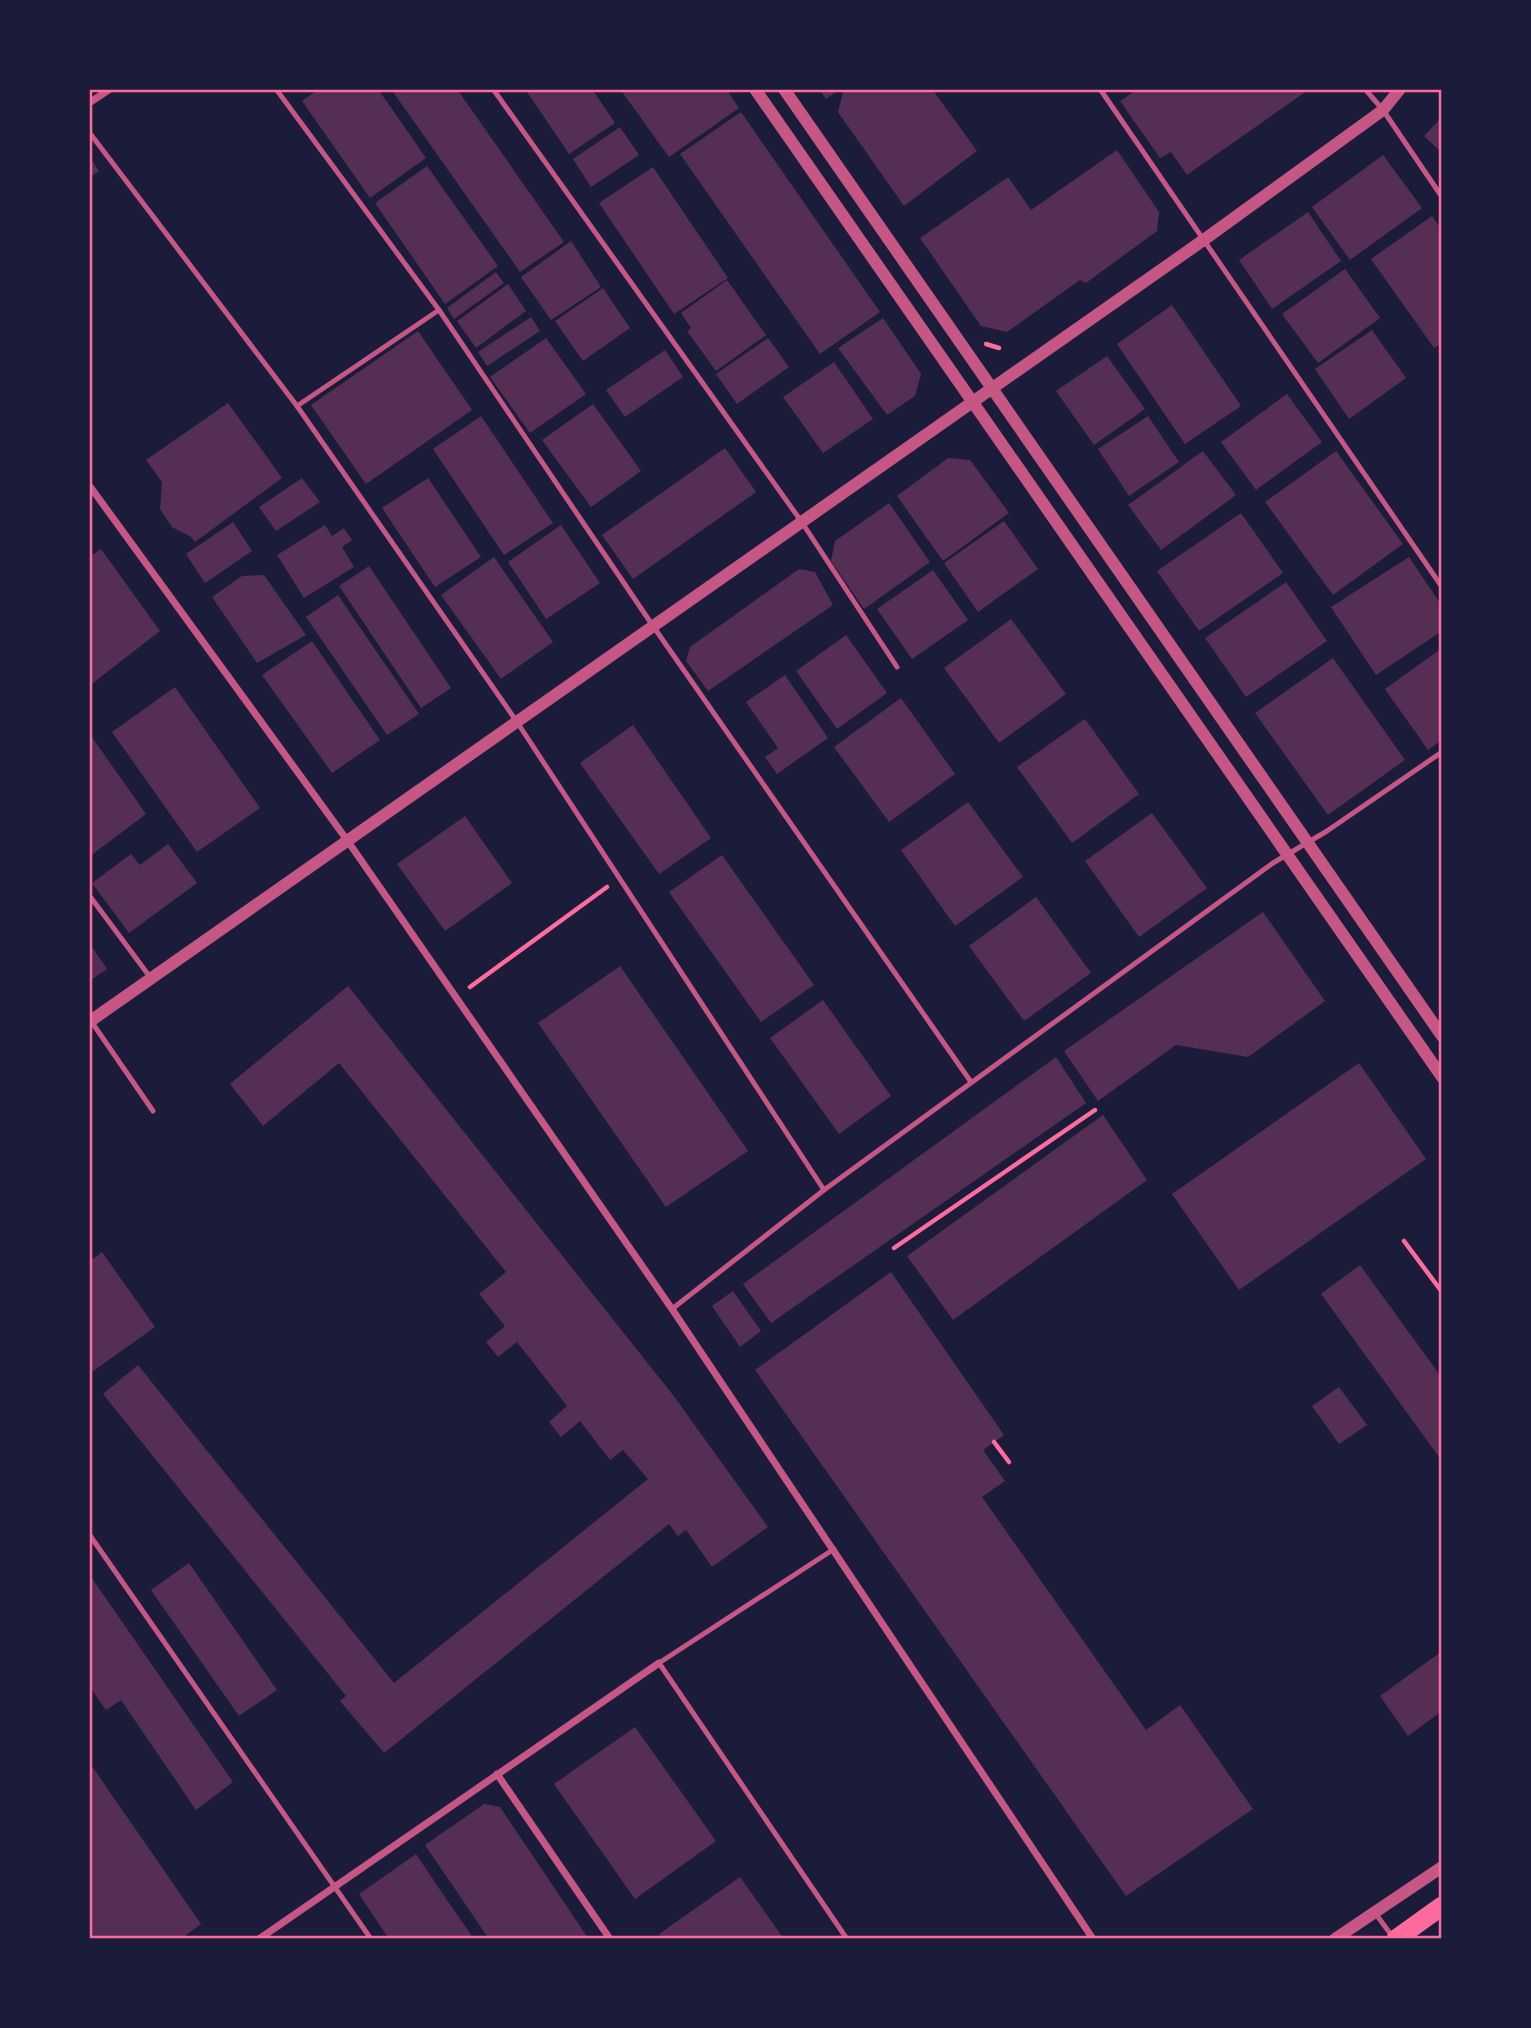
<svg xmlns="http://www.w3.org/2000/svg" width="1531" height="2028" font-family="'PT Sans Narrow',sans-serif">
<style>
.building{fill:#542f53}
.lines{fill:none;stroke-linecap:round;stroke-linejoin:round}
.path{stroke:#ff6b9d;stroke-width:4.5}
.service{stroke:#c65784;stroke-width:5}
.minor{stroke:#c65784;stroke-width:7}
.tertiary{stroke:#c65784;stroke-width:12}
.trunk{stroke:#ff6b9d;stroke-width:19}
.neatline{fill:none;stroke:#ff6b9d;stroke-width:2.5}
</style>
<rect width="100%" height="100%" fill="#1b1b3a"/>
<g class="building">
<path d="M319 89H378L426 158 370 198 302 101Z"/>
<path d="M391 89H457L564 242 520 272Z"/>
<path d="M525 89H592L615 123 569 154Z"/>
<path d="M620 89H726L739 108 669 157Z"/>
<path d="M819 89H840L826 99Z"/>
<path d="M847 89H932L977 151 904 206 838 112 843 92Z"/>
<path d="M1138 89H1301L1304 93 1187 175 1171 152 1160 158 1120 101Z"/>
<path d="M741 112 880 312 820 354 680 154Z"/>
<path d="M1442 117V153L1424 136Z"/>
<path d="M620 127 639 155 591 187 573 159Z"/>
<path d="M1117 150 1159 212 1157 231 1086 283 1080 280 1007 332 981 326 920 238 1008 177 1031 210Z"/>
<path d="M1383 155 1422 208 1350 260 1312 207Z"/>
<path d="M89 156 99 171 89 178Z"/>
<path d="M427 166 498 266 445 304 375 203Z"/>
<path d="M653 167 728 278 674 314 599 203Z"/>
<path d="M1308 212 1341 261 1272 309 1239 260Z"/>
<path d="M1432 216 1442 230V343L1434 348 1371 259Z"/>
<path d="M571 241 601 287 551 320 521 277Z"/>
<path d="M1345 269 1380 318 1318 363 1282 314Z"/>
<path d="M496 272 504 283 454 319 447 308Z"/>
<path d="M727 280 766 335 716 371 687 331 691 328 681 313Z"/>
<path d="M508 284 526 311 476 348 457 321Z"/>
<path d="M603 288 630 328 583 361 555 321Z"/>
<path d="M1172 305 1241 406 1185 444 1117 344Z"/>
<path d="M531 317 540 331 487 366 478 352Z"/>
<path d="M883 318 921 374 915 396 887 415 838 348Z"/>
<path d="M1372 330 1406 378 1349 419 1315 369Z"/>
<path d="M418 331 472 410 366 484 311 405Z"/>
<path d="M546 338 586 394 530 433 490 377Z"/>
<path d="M768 338 789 367 737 404 716 374Z"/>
<path d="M665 350 683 377 625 417 606 390Z"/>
<path d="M1107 356 1145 409 1094 445 1056 391Z"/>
<path d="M834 362 873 419 823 453 783 397Z"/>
<path d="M1287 394 1322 442 1256 490 1221 442Z"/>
<path d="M228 403 282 478 195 542 191 537 172 527 160 509 162 482 146 460Z"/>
<path d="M593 404 641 471 591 507 542 440Z"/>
<path d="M481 416 553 523 504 555 433 449Z"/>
<path d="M1148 416 1179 462 1129 496 1098 449Z"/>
<path d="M725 448 756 492 633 579 602 535Z"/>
<path d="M1203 451 1236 495 1161 550 1128 505Z"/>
<path d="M1336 451 1403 544 1333 595 1265 502Z"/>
<path d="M948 458 970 460 1009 513 943 561 897 496Z"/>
<path d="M302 478 320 502 276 531 259 507Z"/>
<path d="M428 478 481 557 435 587 382 508Z"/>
<path d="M889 503 930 562 864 609 831 561 835 541Z"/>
<path d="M1241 513 1283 573 1199 631 1157 571Z"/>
<path d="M1004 521 1038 569 978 612 944 563Z"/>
<path d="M233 522 252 551 205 583 186 554Z"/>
<path d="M325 525 332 536 344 528 352 540 342 547 354 567 304 598 277 555Z"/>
<path d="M561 525 600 583 546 619 508 562Z"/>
<path d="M101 549 160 631 89 686V557Z"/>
<path d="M494 557 553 642 501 679 441 595Z"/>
<path d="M1409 557 1442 606V631L1376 675 1331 607Z"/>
<path d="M369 566 451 688 421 708 339 586Z"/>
<path d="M799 569 815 572 833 605 708 691 686 661 690 647Z"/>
<path d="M933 570 968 620 912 659 877 609Z"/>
<path d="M264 575 306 635 257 663 212 597 242 576Z"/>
<path d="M1286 582 1327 641 1246 697 1205 638Z"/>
<path d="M338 595 419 714 387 735 306 617Z"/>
<path d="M1011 619 1066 694 999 743 944 668Z"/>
<path d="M846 635 887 693 837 729 796 671Z"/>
<path d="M312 641 380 740 332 773 262 675Z"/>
<path d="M1442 648V740L1428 750 1385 689Z"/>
<path d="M1333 658 1405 760 1328 815 1255 713Z"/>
<path d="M785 675 828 738 777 774 765 757 778 748 746 702Z"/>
<path d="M175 687 260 808 197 852 112 732Z"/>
<path d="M901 698 955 774 889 822 834 747Z"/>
<path d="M1085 719 1139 794 1072 843 1017 767Z"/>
<path d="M633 725 711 838 659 874 580 763Z"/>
<path d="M89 733 146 814 89 857Z"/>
<path d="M968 802 1023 877 955 926 901 850Z"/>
<path d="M1152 813 1207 888 1139 937 1085 861Z"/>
<path d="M465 816 512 883 445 931 397 864Z"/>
<path d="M168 844 197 883 129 933 92 883 131 854 140 865Z"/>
<path d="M722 855 814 985 761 1022 669 892Z"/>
<path d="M1036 897 1091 973 1024 1021 969 946Z"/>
<path d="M1263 912 1325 1001 1248 1057 1176 1045 1098 1101 1064 1051Z"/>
<path d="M89 943 107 969 89 981Z"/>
<path d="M620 966 748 1151 666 1207 538 1023Z"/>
<path d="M348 986 673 1395 768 1527 712 1567 686 1530 678 1536 669 1524 384 1753 340 1701 346 1696 103 1394 138 1365 394 1683 648 1479 623 1450 610 1460 580 1421 561 1437 549 1422 567 1406 517 1342 498 1357 486 1342 505 1326 479 1294 506 1272 339 1063 263 1126 230 1084Z"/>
<path d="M823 1000 891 1096 839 1134 770 1038Z"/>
<path d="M1056 1057 1086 1103 771 1323 743 1284Z"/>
<path d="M1359 1063 1426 1159 1239 1290 1172 1194Z"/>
<path d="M1103 1115 1147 1180 953 1320 907 1256Z"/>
<path d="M102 1252 155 1327 89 1374V1254L93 1259Z"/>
<path d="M1360 1265 1442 1378V1461L1321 1294Z"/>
<path d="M891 1272 1004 1435 983 1450 1005 1481 982 1497 1146 1730 1180 1705 1253 1809 1126 1896 755 1370Z"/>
<path d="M733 1291 761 1331 740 1347 712 1306Z"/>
<path d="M1339 1387 1367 1425 1339 1444 1312 1406Z"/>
<path d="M189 1563 277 1690 239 1716 151 1590Z"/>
<path d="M89 1574 233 1782 196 1810 121 1700 106 1710 89 1686Z"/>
<path d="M1442 1651V1711L1408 1736 1380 1696Z"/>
<path d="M635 1727 716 1841 635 1899 554 1784Z"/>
<path d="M89 1762 201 1924 181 1939H93L89 1933Z"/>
<path d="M484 1804 500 1807 588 1938 489 1939 425 1845Z"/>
<path d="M416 1854 449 1903 474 1939H389L359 1894Z"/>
<path d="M740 1877 784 1939H662L659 1934Z"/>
</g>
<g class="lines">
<g class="path">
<path d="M986 344 999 348"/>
<path d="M470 987 607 887"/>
<path d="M1404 1241 1442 1292"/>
<path d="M894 1248 1095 1110"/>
<path d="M994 1442 1009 1462"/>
</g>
<g class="service">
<path d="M276 89 439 310 653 626 971 1082"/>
<path d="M493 89 801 521 897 667"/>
<path d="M1100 89 1442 587"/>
<path d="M1365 89 1383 110 1442 197"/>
<path d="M89 132 297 406 517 722 824 1190"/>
<path d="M297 406 439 310"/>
<path d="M89 895 150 977"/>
<path d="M91 1021 153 1111"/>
<path d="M672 1309 824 1190 1273 863 1327 831 1442 752"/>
<path d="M89 1534 371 1939"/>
<path d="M834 1549 659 1663 847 1939"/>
<path d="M1375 1913 1392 1936"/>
</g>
<g class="minor">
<path d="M89 103 110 89"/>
<path d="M89 485 347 840 672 1309 1093 1939"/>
<path d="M497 1774 610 1939"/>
<path d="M259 1939 659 1663"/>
</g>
<g class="tertiary">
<path d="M755 89 1442 1077"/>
<path d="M784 89 1442 1036"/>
<path d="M89 1022 1205 239 1383 110 1400 89"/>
<path d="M1335 1939 1442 1867"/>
</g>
<path class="trunk" d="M1396 1939 1442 1906"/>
</g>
<rect width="1531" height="2028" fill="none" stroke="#1b1b3a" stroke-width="182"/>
<rect x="91" y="91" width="1349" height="1846" class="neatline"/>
</svg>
